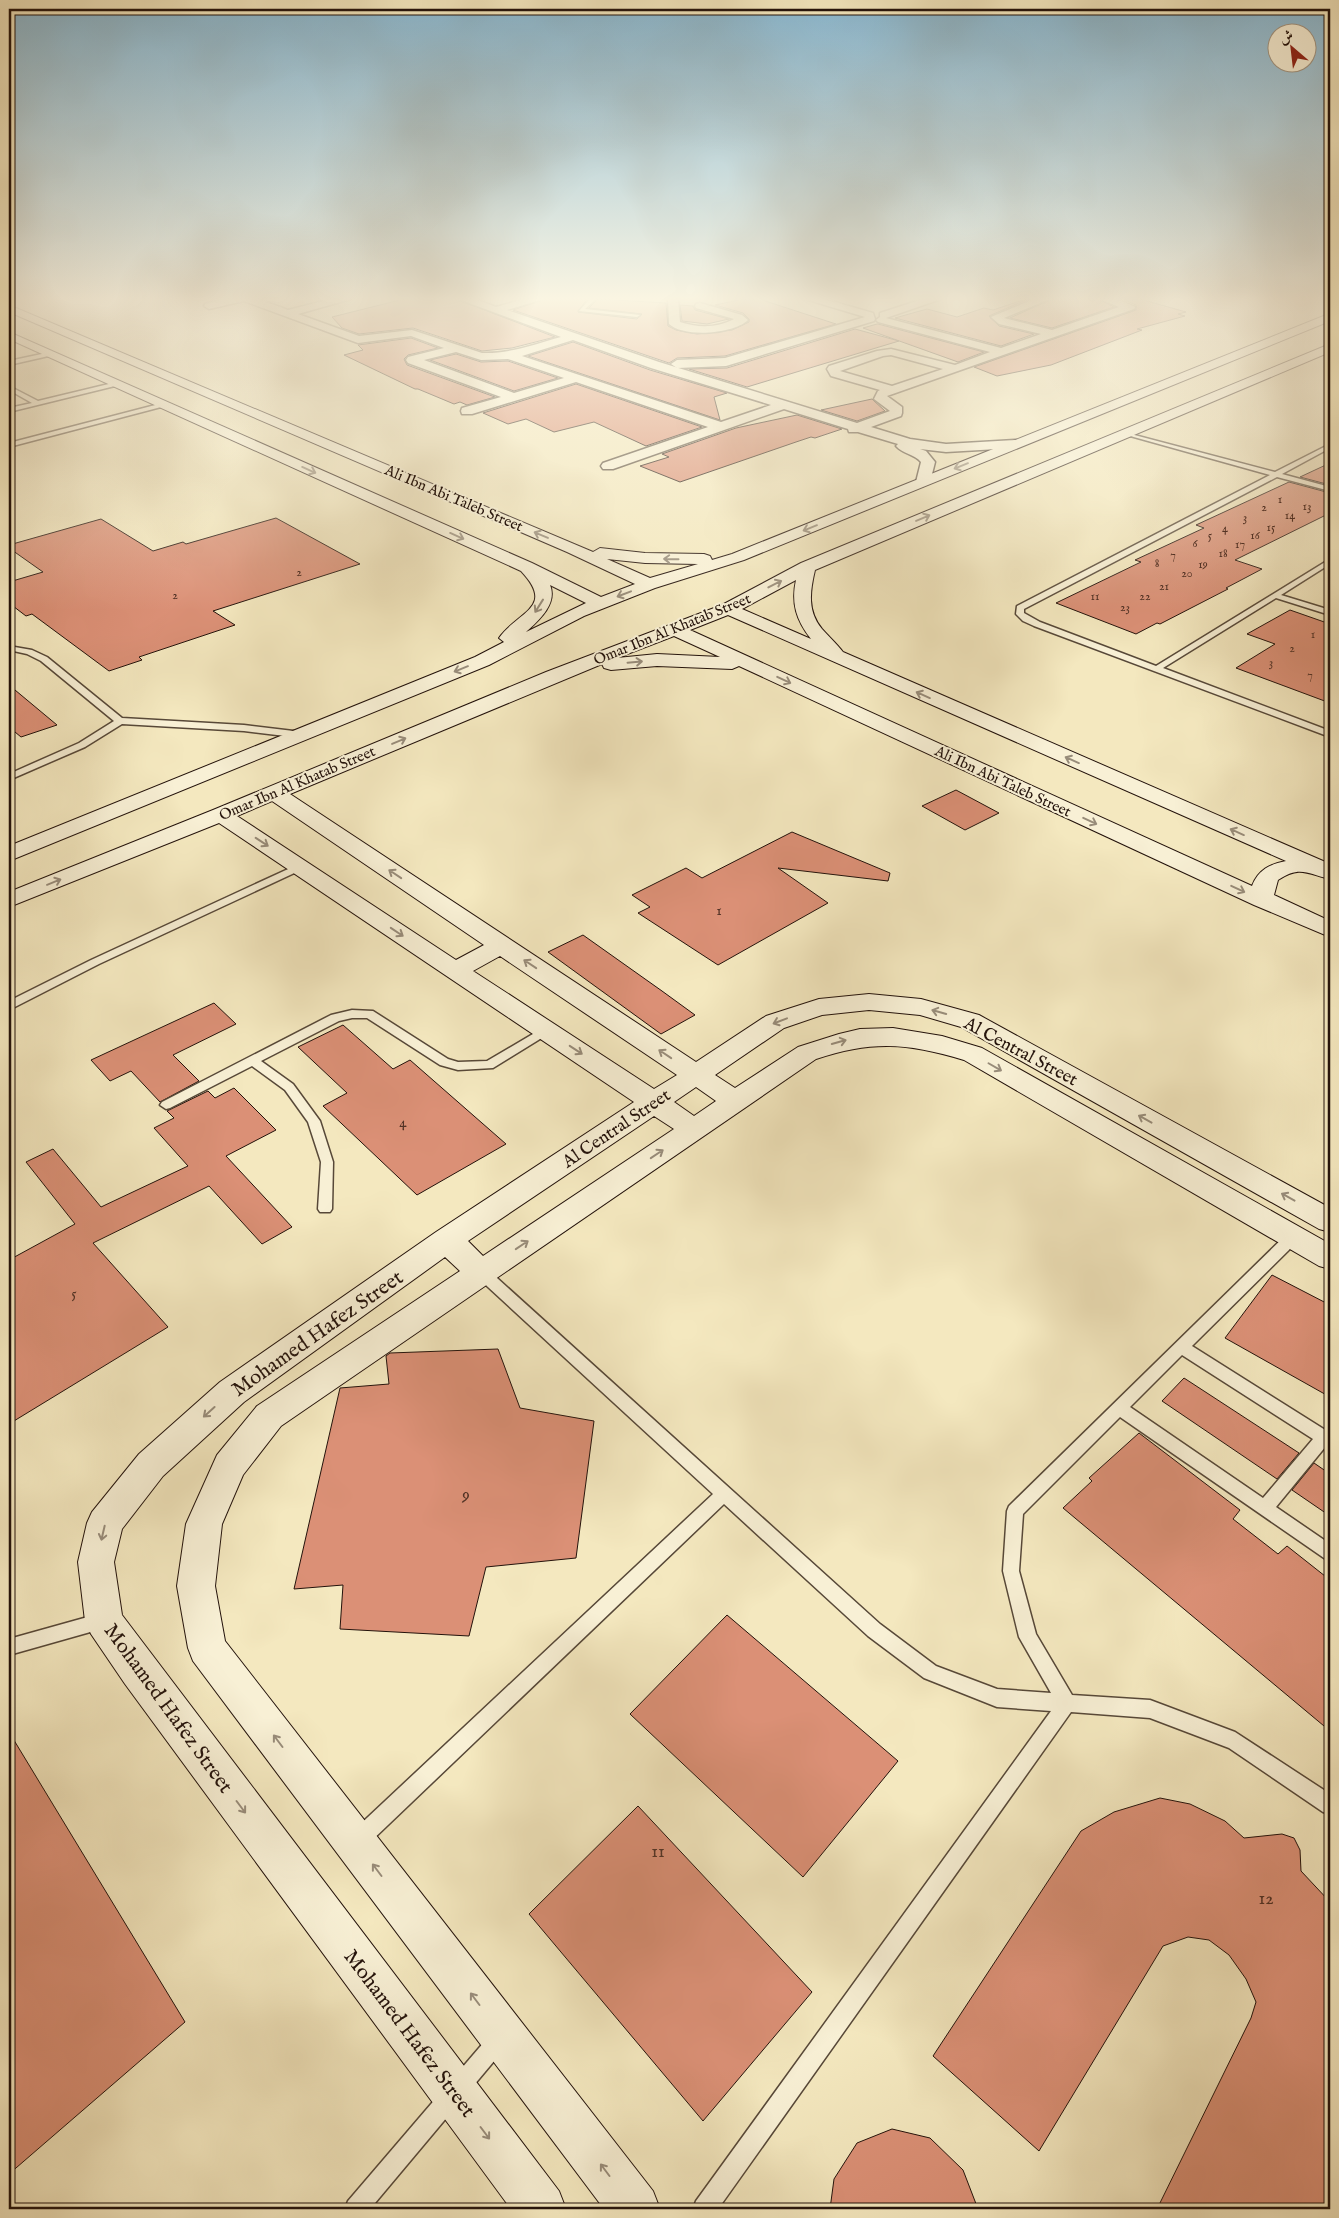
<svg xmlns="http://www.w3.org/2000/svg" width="1339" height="2218" font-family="'IM FELL English',Amiri,serif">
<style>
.building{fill:#db9076;stroke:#23120b}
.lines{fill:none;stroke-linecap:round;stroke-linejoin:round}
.lane-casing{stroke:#574838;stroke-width:3}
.street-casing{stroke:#574838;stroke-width:3}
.secondary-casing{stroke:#23120b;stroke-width:2}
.lane{fill:#f8f0d5;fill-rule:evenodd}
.street{fill:#f8f0d5;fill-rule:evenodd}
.secondary{fill:#f8f0d5;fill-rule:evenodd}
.oneway{stroke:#988c7a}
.labels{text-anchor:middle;stroke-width:4;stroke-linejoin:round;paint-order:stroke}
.far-number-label{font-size:12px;fill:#513226}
.far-street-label{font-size:15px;fill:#23120b;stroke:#f8f0d5}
.number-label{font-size:15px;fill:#513226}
.street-label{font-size:18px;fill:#23120b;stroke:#f8f0d5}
.near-number-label{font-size:18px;fill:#513226}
.near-street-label{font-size:21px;fill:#23120b;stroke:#f8f0d5}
</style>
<rect width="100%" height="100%" fill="#f4e8bf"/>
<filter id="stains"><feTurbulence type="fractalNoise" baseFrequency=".004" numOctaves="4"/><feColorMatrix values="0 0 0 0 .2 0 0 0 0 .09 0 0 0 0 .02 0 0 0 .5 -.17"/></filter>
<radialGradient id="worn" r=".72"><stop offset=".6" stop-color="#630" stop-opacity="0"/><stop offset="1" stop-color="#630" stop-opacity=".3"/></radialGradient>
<g class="building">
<path d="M404 299H456L555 337 512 348 482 351 413 328 359 334 342 328 332 317Z"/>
<path d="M545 299H587L578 312 637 319 642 314 589 308 598 299 666 303 668 326 676 330 697 334 732 330 749 322V319L743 313 715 305 739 300 759 299 836 324 725 356 677 358 669 363 513 310Z"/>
<path d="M1026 299H1028L989 316 999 326 1034 334 1001 346 895 318 927 309 957 317 984 308 993 310Z"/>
<path d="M1052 299H1098L1114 307 1052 328 1010 318Z"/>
<path d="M1123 299H1140L1186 312 1178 314 1185 316 1137 329 1142 330 1051 365 997 376 974 367 1136 310V305Z"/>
<path d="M680 305 693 306 695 310 729 319 707 324 682 321Z"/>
<path d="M877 324H878L984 352 958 362 863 328Z"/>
<path d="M855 329 899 341 747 387 689 369 727 368Z"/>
<path d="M411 338 438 348 408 355 404 359 407 365 495 397 467 405 460 402 454 404 418 389H415L344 355 363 350 358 345Z"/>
<path d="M573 342 650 370 727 393 714 397 720 420 528 356Z"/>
<path d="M456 354 481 362 508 361 558 378 514 391 430 360Z"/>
<path d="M576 384 702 427 646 446 594 422 554 432 526 419 508 424 483 413Z"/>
<path d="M872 399 885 411 857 421 821 410Z"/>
<path d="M797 415 842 429 815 438 811 437 796 442 680 482 640 466 669 457 662 454 736 428Z"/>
<path d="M1330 463V485L1300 477Z"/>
<path d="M1289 482 1330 493V513L1235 560 1262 569 1226 588 1228 589 1160 624 1157 623 1136 634 1056 603 1141 562 1135 560 1204 528 1196 525Z"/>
<path d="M276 518 360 564 213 611 235 625 139 657 142 660 109 671 32 614 26 616 9 603V582L43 572 9 548V545L101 519 153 551 183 542 186 544Z"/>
<path d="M1290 610 1330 624V703L1236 668 1275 644 1247 634Z"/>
<path d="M9 685 57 725 21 737 9 727Z"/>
<path d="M956 790 999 813 965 830 922 806Z"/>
<path d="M792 832 890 873 888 881 778 868 828 903 718 965 638 913 650 907 632 895 686 868 702 878Z"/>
<path d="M583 935 662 991 695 1015 661 1034 548 952Z"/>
<path d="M214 1003 236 1024 173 1055 199 1081 160 1102 131 1071 110 1081 91 1060Z"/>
<path d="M343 1025 393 1069 410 1060 506 1144 417 1195 323 1106 347 1093 298 1047Z"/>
<path d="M234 1088 276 1130 226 1156 292 1227 262 1244 209 1186 93 1243 168 1327 9 1424V1260L75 1224 26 1162 53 1149 101 1207 188 1166 154 1128 174 1118 167 1111 208 1091 215 1098Z"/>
<path d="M1272 1275 1330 1305V1397L1225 1338Z"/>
<path d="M498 1349 520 1408 594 1421 576 1558 486 1567 469 1636 340 1629 343 1585 294 1589 340 1388 389 1384 386 1356 390 1353Z"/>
<path d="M1184 1378 1299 1453 1277 1479 1162 1401Z"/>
<path d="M1139 1433 1240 1510 1233 1519 1278 1554 1287 1546 1330 1580V1731L1063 1508 1092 1481 1089 1478Z"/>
<path d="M1314 1463 1330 1474V1516L1292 1490Z"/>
<path d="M727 1615 898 1761 803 1877 630 1714Z"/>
<path d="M9 1732 185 2022 9 2174Z"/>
<path d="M1160 1798 1190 1804 1225 1821 1244 1838 1282 1834 1294 1838 1300 1850 1301 1871 1330 1902V2209H1157L1251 2018 1256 2002 1246 1979 1229 1955 1209 1940 1188 1937 1163 1946 1039 2151 933 2056 1081 1831 1114 1812Z"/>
<path d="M638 1806 812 1992 703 2121 529 1914Z"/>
<path d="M892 2129 930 2138 963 2170 978 2209H830L834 2179 857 2143Z"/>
</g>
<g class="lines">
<g class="lane-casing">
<g id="lane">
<path d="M590 299H596L585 309 640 315 637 317 579 311Z"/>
<path d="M51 352 53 355 9 365V361Z"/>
<path d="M117 382 119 385 9 412V408L32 403 9 390V386L38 401Z"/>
<path d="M163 403 165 406 9 447V443Z"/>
<path d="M1123 432 1275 472 1330 444V448L1282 474 1330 487V491L1277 477 1024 609V613L1040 622 1156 666 1330 559V564L1281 595 1330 610V615L1276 598 1163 668 1330 731V737L1034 626 1023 621 1016 614 1017 606 1270 475 1123 434Z"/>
<path d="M9 646 32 650 47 657 122 718 244 725 302 732 307 735 302 738 244 731 122 724 85 747 9 780V774L79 743 114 721 41 661 27 654 9 650Z"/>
<path d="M299 864 303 865V869L99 964 9 1010V1001L91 960Z"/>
<path d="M352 1010 373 1011 448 1059 458 1062 487 1061 543 1028H551L553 1031 493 1068 458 1070 440 1065 367 1018H352L339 1021 261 1061 293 1084 320 1121 333 1162 332 1209 330 1212H320L318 1209 321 1162 308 1122 285 1090 252 1066 170 1108 166 1109 160 1105 162 1102 331 1015Z"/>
<path d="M1293 1232 1298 1233 1300 1237 1298 1241 1192 1346 1330 1433V1448L1326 1446 1276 1507 1330 1544V1560L1324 1558 1120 1417 1023 1514 1019 1571 1036 1634 1072 1695 1150 1700 1235 1732 1330 1794V1814L1323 1812 1229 1748 1150 1718 1071 1712 718 2209H693L696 2201 1051 1711 997 1707 924 1678 868 1636 724 1504 366 1846 359 1849 352 1846 349 1839 352 1832 713 1494 476 1276 474 1272 476 1268 481 1267 486 1268 880 1624 936 1666 997 1689 1051 1693 1019 1637 1003 1571 1007 1511 1009 1506 1288 1233ZM1182 1355 1313 1439 1263 1498 1130 1407Z"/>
<path d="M102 1613 108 1615 111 1621 108 1627 9 1655V1639Z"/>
<path d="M498 2030 505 2034 509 2041 505 2048 370 2209H345L348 2201 491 2034Z"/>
</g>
</g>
<g class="street-casing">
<g id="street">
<path d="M224 299H258L288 310 331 299H351L298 314 359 336 412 330 482 353C510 354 535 344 561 337L458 299H475L496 307 524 299H543L507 310 659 362 857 423 890 411 874 399 878 391 880 390 831 376 827 369 829 366 877 351 891 349 955 365 990 352 878 322 876 320 880 317V313L923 299H941L886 318 1001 348 1041 334 999 324 991 317 1034 299H1050L1004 318 1052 330 1119 307 1100 299H1117L1135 307 1134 309 887 396 902 407V413L901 416 871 427 910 439 946 444 1015 440 1022 444 1015 448 946 452 920 449 926 451 935 462 930 482 923 486 916 482 921 462C914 454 903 454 896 446L898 444 858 432H849L848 429 784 409 613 469H603L601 466 603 463 708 427 576 382 472 414H462L461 411 462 408 501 397 408 363 406 360 408 357 444 348 411 336 358 343 244 301 209 309 204 306 205 304ZM573 340 651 368 771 405 721 422 522 356ZM456 352 481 360 508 359 564 378 514 393 424 360ZM891 355 943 369 892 386 840 371 883 356Z"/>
<path d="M668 299H678L680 322C698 328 717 328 734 319L696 308 695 306 696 304 700 303 742 315 748 320C734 334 684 338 669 324Z"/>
<path d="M805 299H824L873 313 875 319 874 321 726 366 677 368 671 364 677 360 725 358 865 317Z"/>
</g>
</g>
<g class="secondary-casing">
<g id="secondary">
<path d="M9 305 593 552 600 548 645 553 704 554 710 556 712 560 732 554 1326 315 1330 314V321L744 560 655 588 584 616 489 665 9 861V846L475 657 504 642 499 638C518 611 556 608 521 571L9 339V332L532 563 601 597 635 584 567 552 9 312ZM607 559 645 563 698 564 650 578ZM550 585 586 603 526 632C538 621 558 604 550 585Z"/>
<path d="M1330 344V352L815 570C810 591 807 611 822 629 829 637 837 644 843 652L1330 864V879C1308 874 1300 865 1278 880L1274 895 1330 921V937L1254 905 739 666 732 669 657 666 611 670 604 668 602 664 290 794 696 1062 766 1016 819 999 869 994 921 999 979 1015 1330 1208V1232L1319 1229 961 1027 920 1015 869 1010 822 1015 784 1028 715 1075 735 1088 798 1047 839 1034 860 1029 893 1028 942 1036 982 1048 1330 1244V1269L1319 1266 964 1060C908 1043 872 1040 816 1059L281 1426 243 1475 222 1524 215 1586 225 1641 653 2191 660 2209H604L193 1661 188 1648 177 1586 186 1524 217 1455 257 1406 460 1271 445 1257 244 1402 163 1476 122 1529 114 1562 122 1615 559 2191 566 2209H511L125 1684 91 1634 85 1621 78 1562 87 1523 92 1512 139 1454 220 1382 436 1232 634 1102 219 823 9 907V892L213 810 546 672 722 605 801 563ZM796 580C791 603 796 620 811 639L742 609ZM728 615 1286 861C1270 864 1258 870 1252 886L690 630ZM674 636 720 657 657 654 617 658ZM272 801 484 945 456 960 237 816ZM500 956 677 1075 654 1089 473 971ZM696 1087 716 1101 694 1116 674 1102ZM654 1116 674 1129 483 1256 468 1241Z"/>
</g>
</g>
<use href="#lane" class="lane"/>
<use href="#street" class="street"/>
<use href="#secondary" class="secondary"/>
</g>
<defs><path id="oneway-shaft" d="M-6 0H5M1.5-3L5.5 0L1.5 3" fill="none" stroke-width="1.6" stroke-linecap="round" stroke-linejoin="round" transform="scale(1.25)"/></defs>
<g class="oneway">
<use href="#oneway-shaft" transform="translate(961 466) rotate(158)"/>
<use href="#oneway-shaft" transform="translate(309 470) rotate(24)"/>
<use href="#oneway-shaft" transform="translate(923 518) rotate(-23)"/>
<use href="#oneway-shaft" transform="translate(810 528) rotate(158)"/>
<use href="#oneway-shaft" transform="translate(541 535) rotate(-157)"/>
<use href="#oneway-shaft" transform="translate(457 536) rotate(24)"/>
<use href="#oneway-shaft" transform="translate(671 559) rotate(-179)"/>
<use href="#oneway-shaft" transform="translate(775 584) rotate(-27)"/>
<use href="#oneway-shaft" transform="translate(624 594) rotate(159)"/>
<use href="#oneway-shaft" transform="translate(539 606) rotate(122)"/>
<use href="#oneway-shaft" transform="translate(635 662) rotate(-5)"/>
<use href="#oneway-shaft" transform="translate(461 669) rotate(158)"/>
<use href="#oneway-shaft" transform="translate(784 680) rotate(25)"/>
<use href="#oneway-shaft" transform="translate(923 695) rotate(-156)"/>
<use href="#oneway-shaft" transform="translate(399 741) rotate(-23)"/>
<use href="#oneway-shaft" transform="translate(1072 760) rotate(-156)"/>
<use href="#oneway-shaft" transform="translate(1090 821) rotate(25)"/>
<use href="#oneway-shaft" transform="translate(1237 832) rotate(-156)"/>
<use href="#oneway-shaft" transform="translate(262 842) rotate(33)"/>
<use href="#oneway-shaft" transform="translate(395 874) rotate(-146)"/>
<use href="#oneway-shaft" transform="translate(54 882) rotate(-22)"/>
<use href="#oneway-shaft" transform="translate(1238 889) rotate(25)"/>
<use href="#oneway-shaft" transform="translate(397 932) rotate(34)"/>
<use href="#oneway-shaft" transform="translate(530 964) rotate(-146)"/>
<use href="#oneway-shaft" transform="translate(939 1012) rotate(-164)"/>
<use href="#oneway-shaft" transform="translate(780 1021) rotate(159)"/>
<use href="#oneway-shaft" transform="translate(839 1042) rotate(-16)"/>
<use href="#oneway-shaft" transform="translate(576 1050) rotate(33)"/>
<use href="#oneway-shaft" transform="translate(665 1054) rotate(-146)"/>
<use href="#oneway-shaft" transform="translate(995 1067) rotate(30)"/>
<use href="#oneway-shaft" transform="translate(1145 1119) rotate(-151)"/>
<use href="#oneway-shaft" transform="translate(657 1154) rotate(-34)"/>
<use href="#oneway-shaft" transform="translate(1288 1197) rotate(-151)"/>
<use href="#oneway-shaft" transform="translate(522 1245) rotate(-34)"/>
<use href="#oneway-shaft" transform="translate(209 1412) rotate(138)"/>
<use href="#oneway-shaft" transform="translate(103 1533) rotate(103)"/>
<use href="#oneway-shaft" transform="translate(278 1741) rotate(-127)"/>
<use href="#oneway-shaft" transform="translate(241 1807) rotate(53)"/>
<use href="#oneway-shaft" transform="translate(377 1870) rotate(-127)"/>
<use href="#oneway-shaft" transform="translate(475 1999) rotate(-127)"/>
<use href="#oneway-shaft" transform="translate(485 2133) rotate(53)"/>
<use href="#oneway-shaft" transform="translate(605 2170) rotate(-127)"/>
</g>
<linearGradient id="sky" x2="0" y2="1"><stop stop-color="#89b9d3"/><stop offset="0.49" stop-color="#faf5e2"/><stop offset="1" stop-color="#faf5e2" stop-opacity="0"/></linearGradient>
<rect width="1339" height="610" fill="url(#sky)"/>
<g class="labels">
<g class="far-number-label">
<text x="1280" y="503">1</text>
<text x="1307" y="510">13</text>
<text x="1264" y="511">2</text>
<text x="1290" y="519">14</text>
<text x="1245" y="521">3</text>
<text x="1271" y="531">15</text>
<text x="1225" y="532">4</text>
<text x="1210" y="539">5</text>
<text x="1255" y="539">16</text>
<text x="1195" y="547">6</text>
<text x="1240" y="548">17</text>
<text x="1223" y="557">18</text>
<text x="1173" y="559">7</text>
<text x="1157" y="567">8</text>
<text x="1203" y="568">19</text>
<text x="299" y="576">2</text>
<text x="1187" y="577">20</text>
<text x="1164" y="590">21</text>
<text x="175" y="599">2</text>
<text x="1095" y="600">11</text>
<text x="1145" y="600">22</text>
<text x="1125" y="611">23</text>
<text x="1313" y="638">1</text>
<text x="1292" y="652">2</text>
<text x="1271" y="666">3</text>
<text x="1310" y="679">7</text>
</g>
<g class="far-street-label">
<text transform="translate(454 498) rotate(23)" y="5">Ali Ibn Abi Taleb Street</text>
<text transform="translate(672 629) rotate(-22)" y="5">Omar Ibn Al Khatab Street</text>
<text transform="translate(1003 781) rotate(25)" y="5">Ali Ibn Abi Taleb Street</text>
<text transform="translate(297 783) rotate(-23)" y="5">Omar Ibn Al Khatab Street</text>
</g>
<g class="number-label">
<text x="719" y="915">1</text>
<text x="403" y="1127">4</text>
<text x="74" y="1298">5</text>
</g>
<g class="street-label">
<text transform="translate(1021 1051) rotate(28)" y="6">Al Central Street</text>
<text transform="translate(616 1128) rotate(-34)" y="6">Al Central Street</text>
</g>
<g class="near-number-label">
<text x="466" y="1500">9</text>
<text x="658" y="1857">11</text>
<text x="1266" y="1904">12</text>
</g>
<g class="near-street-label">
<text transform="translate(317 1333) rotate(-35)" y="7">Mohamed Hafez Street</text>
<text transform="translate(169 1708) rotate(54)" y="7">Mohamed Hafez Street</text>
<text transform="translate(410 2033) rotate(53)" y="7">Mohamed Hafez Street</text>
</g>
</g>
<rect width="1339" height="2218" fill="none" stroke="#f4e8bf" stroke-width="30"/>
<rect x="10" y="10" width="1319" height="2198" fill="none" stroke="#23120b" stroke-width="2.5"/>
<rect x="15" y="15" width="1309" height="2188" fill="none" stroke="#23120b"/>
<g transform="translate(1292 48) rotate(332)"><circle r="24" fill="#f8f0d5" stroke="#a39784"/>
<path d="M0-4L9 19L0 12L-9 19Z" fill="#8f2418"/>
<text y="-8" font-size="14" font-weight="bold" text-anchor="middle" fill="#23120b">ش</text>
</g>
<rect width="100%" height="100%" filter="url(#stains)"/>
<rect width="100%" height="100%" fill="url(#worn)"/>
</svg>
